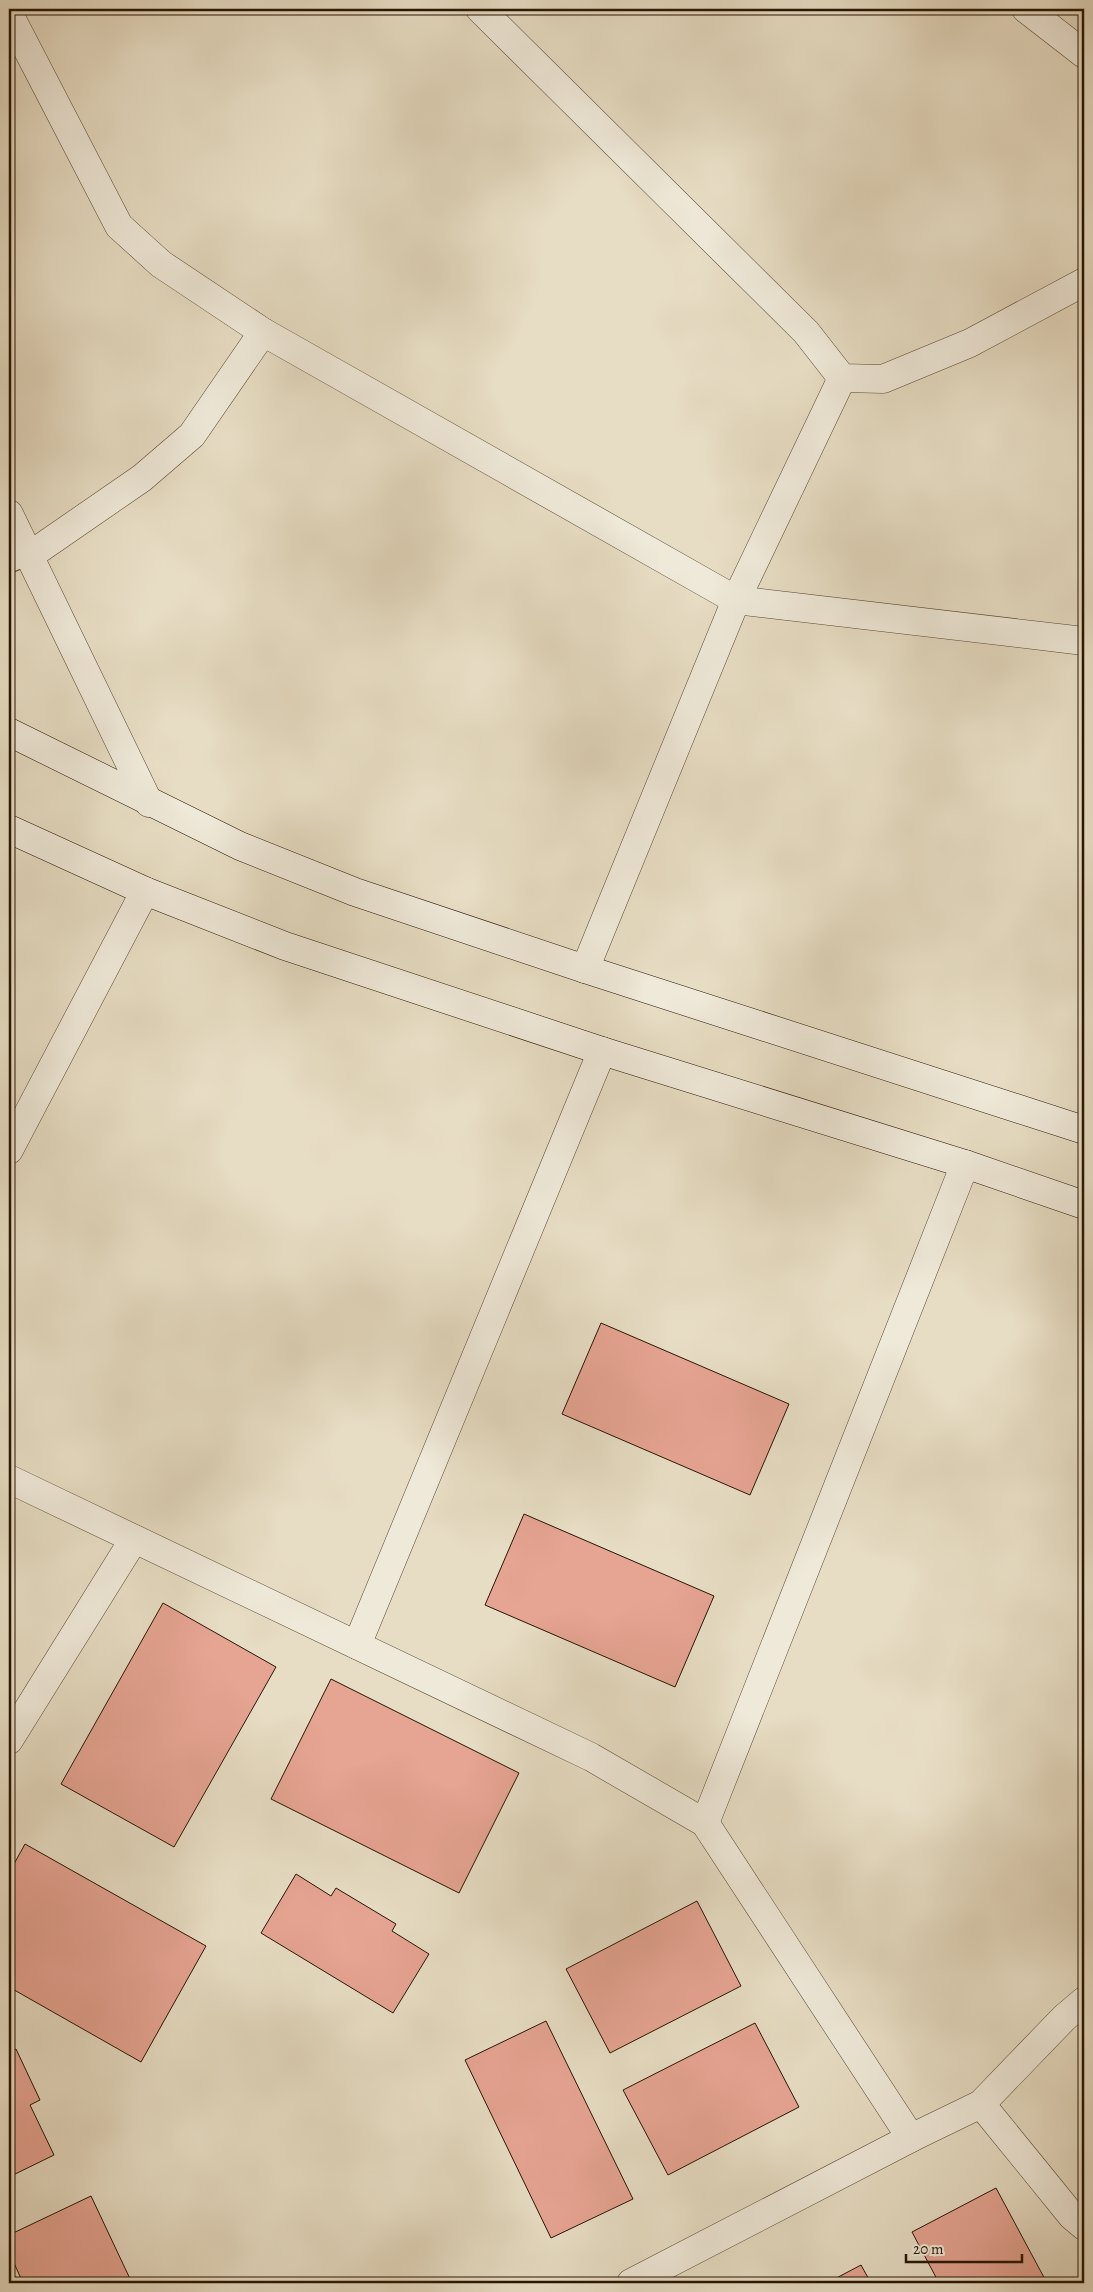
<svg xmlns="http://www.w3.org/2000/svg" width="1093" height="2292" font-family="Alegreya,serif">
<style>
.building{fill:#e6a493;stroke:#281502}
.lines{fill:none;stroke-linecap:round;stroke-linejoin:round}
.service-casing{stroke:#584732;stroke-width:18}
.minor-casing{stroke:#584732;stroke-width:29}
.secondary-casing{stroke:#281502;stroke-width:29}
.service{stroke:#efe9d9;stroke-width:16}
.minor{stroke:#efe9d9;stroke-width:28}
.secondary{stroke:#efe9d9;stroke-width:28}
</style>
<rect width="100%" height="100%" fill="#e7ddc4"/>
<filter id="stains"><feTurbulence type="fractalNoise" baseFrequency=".004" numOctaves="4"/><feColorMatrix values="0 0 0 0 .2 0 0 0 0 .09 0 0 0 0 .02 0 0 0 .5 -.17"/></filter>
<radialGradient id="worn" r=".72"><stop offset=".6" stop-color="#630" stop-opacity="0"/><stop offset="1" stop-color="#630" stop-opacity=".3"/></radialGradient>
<g class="building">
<path d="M601 1323 789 1404 750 1495 562 1414Z"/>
<path d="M524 1514 714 1596 675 1687 485 1605Z"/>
<path d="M163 1603 276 1667 174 1847 61 1784Z"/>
<path d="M331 1679 519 1773 459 1893 271 1799Z"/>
<path d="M25 1844 206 1946 141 2062 9 1987V1873Z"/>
<path d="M296 1874 331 1896 336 1888 396 1924 392 1931 429 1954 393 2013 261 1933Z"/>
<path d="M697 1901 741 1986 610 2053 566 1969Z"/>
<path d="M546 2021 633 2199 551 2238 465 2060Z"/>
<path d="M755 2023 799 2107 668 2175 623 2090Z"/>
<path d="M16 2049 40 2100 30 2105 54 2155 9 2177V2052Z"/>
<path d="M996 2188 1047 2283H939L912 2232Z"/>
<path d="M91 2196 132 2283H23L9 2252V2235Z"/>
<path d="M861 2265 871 2283H827Z"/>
</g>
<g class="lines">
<g class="service-casing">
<path id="service" d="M9 565 29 556"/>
</g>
<g class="minor-casing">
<g id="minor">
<path d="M480 9 806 332 842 378 883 379 970 343 1084 282"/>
<path d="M1026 9 1084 54"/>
<path d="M9 14 119 226 161 264 263 332 736 600 1084 641"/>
<path d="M9 514 149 803"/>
<path d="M29 556 142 478 192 435 263 332"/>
<path d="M585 969 736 600 842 378"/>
<path d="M9 1150 145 891"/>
<path d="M9 1479 591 1757 705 1823 911 2138 981 2104 1064 2018 1084 2001"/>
<path d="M357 1645 602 1051"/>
<path d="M9 1740 134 1539"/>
<path d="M705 1823 965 1164"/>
<path d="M981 2104 1072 2216 1084 2226"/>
<path d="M631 2283 911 2138"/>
</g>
</g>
<g class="secondary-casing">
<g id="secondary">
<path d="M9 732 240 846 355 892 585 969 1084 1130"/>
<path d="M9 829 145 891 285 946 602 1051 965 1164 1084 1205"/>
</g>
</g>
<use href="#service" class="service"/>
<use href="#minor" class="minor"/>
<use href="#secondary" class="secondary"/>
</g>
<rect width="1093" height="2292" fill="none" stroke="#e7ddc4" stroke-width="30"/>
<rect x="10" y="10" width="1073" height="2272" fill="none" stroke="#281502" stroke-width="2.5"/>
<rect x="15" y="15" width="1063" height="2262" fill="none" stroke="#281502"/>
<path d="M906 2254v8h116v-8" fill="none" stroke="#281502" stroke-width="2.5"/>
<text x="913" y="2254" font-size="15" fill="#281502" stroke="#efe9d9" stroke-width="4" paint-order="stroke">20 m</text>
<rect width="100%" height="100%" filter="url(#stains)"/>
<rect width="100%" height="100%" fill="url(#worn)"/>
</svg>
